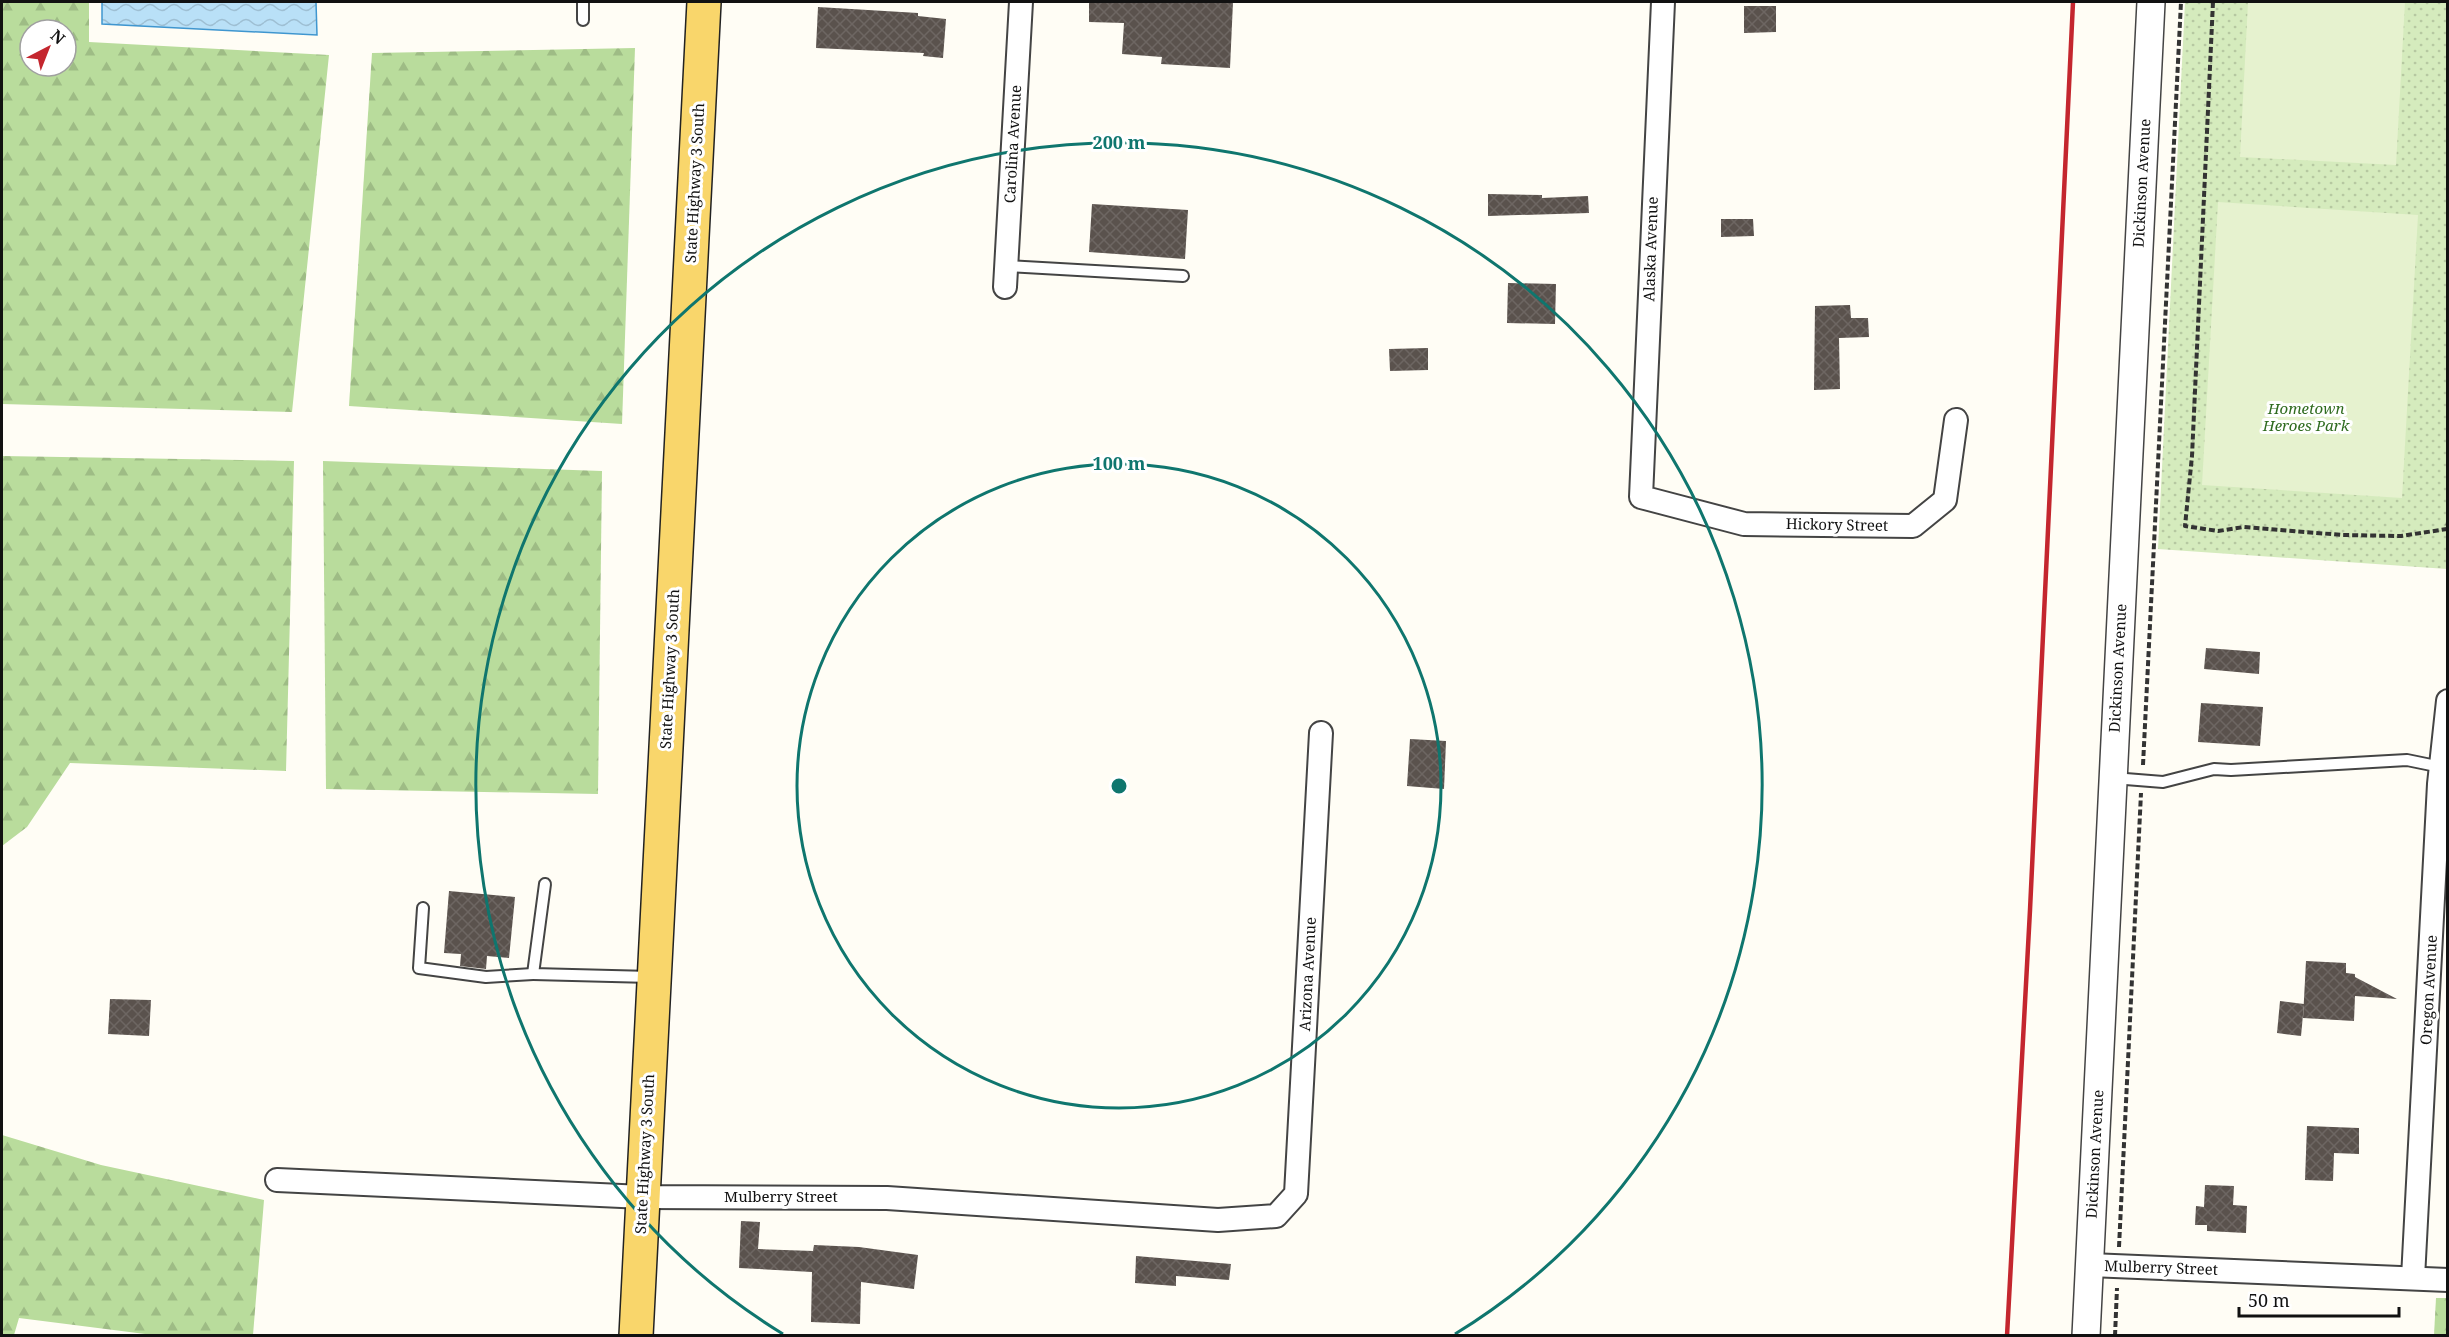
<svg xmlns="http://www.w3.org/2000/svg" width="2449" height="1337" font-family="'Noto Serif',serif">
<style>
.forest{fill:url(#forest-firs);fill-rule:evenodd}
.park{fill:url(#park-dots)}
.pitch{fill:#e6f2cf}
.water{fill:url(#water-waves);stroke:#3f96cf;stroke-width:1.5}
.building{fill:url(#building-cross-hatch)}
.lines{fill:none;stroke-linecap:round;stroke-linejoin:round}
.service-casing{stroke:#444;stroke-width:14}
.minor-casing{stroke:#444;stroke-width:26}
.tertiary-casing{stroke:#444;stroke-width:30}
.primary-casing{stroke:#222;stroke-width:36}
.path{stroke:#333;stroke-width:4;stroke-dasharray:6 3;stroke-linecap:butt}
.service{stroke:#fff;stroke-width:10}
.minor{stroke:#fff;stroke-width:22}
.tertiary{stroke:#fff;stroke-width:27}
.primary{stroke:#f9d66b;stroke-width:33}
.rail{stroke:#c4262e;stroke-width:4.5}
.ring{fill:none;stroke:#0f766e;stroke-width:3}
.labels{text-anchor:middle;stroke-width:6;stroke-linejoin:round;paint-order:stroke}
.street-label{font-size:15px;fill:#111;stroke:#fff}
.park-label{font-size:15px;font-style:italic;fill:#2f6b1f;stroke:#fff}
.centre{fill:#0f766e;stroke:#fff;stroke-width:3}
.ring-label{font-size:18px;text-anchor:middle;font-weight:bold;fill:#0f766e;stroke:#fff;stroke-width:6;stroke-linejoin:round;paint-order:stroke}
</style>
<defs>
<pattern id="forest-firs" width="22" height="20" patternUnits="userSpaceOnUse" patternTransform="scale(1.5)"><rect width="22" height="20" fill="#b9dc9c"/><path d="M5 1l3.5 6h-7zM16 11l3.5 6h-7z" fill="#9ebc85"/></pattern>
<pattern id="park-dots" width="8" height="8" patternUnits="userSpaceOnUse" patternTransform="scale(1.5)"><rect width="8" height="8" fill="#d5ebbd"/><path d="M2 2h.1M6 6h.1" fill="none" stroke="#b6c8a1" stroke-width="1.8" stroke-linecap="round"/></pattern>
<pattern id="water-waves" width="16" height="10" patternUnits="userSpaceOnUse" patternTransform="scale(1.5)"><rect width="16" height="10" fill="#b9e0f7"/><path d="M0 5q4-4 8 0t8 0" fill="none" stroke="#9ebfd3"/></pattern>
<pattern id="building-cross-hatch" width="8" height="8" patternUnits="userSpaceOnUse" patternTransform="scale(1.5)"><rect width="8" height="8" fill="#5a524d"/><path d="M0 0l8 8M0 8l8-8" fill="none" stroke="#6d6662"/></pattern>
</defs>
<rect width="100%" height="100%" fill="#fffdf5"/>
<g class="forest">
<path d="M2 2H89V42L329 55 292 412 2 404ZM30 30H66V66H30Z"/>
<path d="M635 48 622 424 349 406 372 53Z"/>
<path d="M2 456 294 461 286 771 70 763 27 827 2 846Z"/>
<path d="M323 461 602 471 598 794 326 789Z"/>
<path d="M2 1135 101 1165 264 1200 253 1335H153L19 1318 14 1335H2Z"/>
<path d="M2436 1298H2447V1335H2434Z"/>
</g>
<path class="park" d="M2185 2H2447V569L2158 549Z"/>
<g class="pitch">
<path d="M2248 2H2405L2396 165 2240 157Z"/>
<path d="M2218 202 2418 215 2402 498 2202 485Z"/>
</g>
<path class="water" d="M102 2H316L317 35 102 24Z"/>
<g class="building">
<path d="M1089 2H1233L1230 68 1161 64 1162 57 1122 54 1124 23 1089 22Z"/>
<path d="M1744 6H1776V32L1744 33Z"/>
<path d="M818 7 918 13V16L946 19 943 58 923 56 924 53 816 48Z"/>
<path d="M1488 194 1542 195V198L1588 196 1589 213 1488 216Z"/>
<path d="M1092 204 1188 210 1185 259 1089 252Z"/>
<path d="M1721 219H1753L1754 236 1721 237Z"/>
<path d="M1508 283 1556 284 1555 324 1507 323Z"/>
<path d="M1850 305 1851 318H1868L1869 337 1839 338 1840 389 1814 390 1815 306Z"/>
<path d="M1428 348V370L1390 371 1389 349Z"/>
<path d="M2206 648 2260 652 2259 674 2204 669Z"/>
<path d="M2201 703 2263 707 2260 746 2198 742Z"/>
<path d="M1410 739 1446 741 1444 789 1407 786Z"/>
<path d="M449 891 515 897 509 958 487 956 486 969 460 966 461 954 444 953Z"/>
<path d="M2306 961 2346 963V973L2355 974V977L2397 999 2355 996 2354 1021 2303 1018Z"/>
<path d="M110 999 151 1000 149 1036 108 1034Z"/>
<path d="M2280 1001 2304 1004 2301 1036 2277 1033Z"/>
<path d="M2307 1126 2359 1128V1154L2334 1153 2333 1181 2305 1180Z"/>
<path d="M2205 1185 2234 1186 2233 1205 2247 1206 2246 1233 2207 1231V1225H2195L2196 1206 2204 1207Z"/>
<path d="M741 1221 760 1222 758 1249 813 1251 814 1245 859 1247 918 1255 914 1289 861 1282 860 1324 811 1322 812 1272 739 1268Z"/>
<path d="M1136 1256 1231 1264 1229 1280 1176 1276V1286L1135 1283Z"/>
</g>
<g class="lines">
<g class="service-casing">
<g id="service">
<path d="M583 20V2"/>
<path d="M1007 266 1183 276"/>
<path d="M2113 778 2163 782 2214 769 2231 770 2407 760 2441 767"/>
<path d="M545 884 533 974 651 977"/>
<path d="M423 908 419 968 486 977 533 974"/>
</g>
</g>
<g class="minor-casing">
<g id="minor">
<path d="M1663 2 1641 497 1744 524 1913 526 1945 500 1956 420"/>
<path d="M1005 287 1021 2"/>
<path d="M277 1180 643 1197 887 1198 1218 1220 1276 1216 1296 1194 1321 733"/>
<path d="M2090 1265 2448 1280"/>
<path d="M2413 1278 2439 784 2448 701"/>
</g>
</g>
<g class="tertiary-casing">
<path id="tertiary" d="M2086 1336 2151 2"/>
</g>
<g class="primary-casing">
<path id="primary" d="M636 1336 704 2"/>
</g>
<g class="path">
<path d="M2213 2 2192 456 2185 526 2218 531 2244 527 2342 535 2401 536 2447 529 2448 522"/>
<path d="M2143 765 2181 2"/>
<path d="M2119 1247 2141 793"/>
<path d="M2115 1336 2117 1288"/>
</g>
<use href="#service" class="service"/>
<use href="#minor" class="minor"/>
<use href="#tertiary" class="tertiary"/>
<use href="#primary" class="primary"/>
<path class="rail" d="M2007 1336 2030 910 2073 2"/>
</g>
<g class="ring">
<circle cx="1119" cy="786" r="322"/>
<path d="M783 1334A643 643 0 1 1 1455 1334"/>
</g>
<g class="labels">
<g class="street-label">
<text transform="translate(1013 144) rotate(-87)" y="5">Carolina Avenue</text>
<text transform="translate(695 183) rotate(-87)" y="5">State Highway 3 South</text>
<text transform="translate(2142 183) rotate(-87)" y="5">Dickinson Avenue</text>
<text transform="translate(1651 249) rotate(-88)" y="5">Alaska Avenue</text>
<text transform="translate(1837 525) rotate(1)" y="5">Hickory Street</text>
<text transform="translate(2118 668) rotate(-87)" y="5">Dickinson Avenue</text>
<text transform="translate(670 669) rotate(-87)" y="5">State Highway 3 South</text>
<text transform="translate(1308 974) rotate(-87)" y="5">Arizona Avenue</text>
<text transform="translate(2429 990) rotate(-87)" y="5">Oregon Avenue</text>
<text transform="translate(645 1154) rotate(-87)" y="5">State Highway 3 South</text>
<text transform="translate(2095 1154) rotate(-87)" y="5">Dickinson Avenue</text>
<text x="781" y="1202">Mulberry Street</text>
<text transform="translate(2161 1268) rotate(2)" y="5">Mulberry Street</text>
</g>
<g class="park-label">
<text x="2306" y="414">Hometown<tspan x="2306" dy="17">Heroes Park</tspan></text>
</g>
</g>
<circle cx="1119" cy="786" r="9" class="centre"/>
<g class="ring-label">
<text x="1119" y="149">200 m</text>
<text x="1119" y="470">100 m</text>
</g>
<rect width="2449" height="1337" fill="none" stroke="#111111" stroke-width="6"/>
<g transform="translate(48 48) rotate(42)"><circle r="28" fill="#ffffff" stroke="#a0a0a0" stroke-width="1.5"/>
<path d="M0-4.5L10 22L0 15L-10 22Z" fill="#c4262e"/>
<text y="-9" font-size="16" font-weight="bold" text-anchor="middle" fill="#111111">N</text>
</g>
<path d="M2239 1307v9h160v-9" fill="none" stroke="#111111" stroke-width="3"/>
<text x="2248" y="1307" font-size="18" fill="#111111" stroke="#ffffff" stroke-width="4.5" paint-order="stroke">50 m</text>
</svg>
